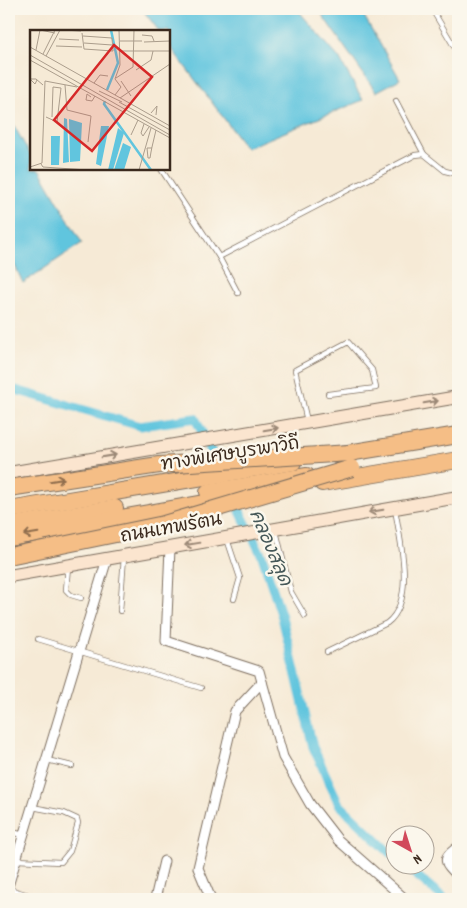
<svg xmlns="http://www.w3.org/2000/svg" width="467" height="908" font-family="Dekko,'Playpen Sans Thai',sans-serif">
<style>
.water{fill:#61c5de;stroke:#4e787e}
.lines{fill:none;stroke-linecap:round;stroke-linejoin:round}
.canal{stroke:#61c5de;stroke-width:9}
.lane-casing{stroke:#7c6d5e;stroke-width:6}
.street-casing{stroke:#7c6d5e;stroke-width:11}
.secondary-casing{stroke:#7c6d5e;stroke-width:14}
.highway-casing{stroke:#7c6d5e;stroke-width:18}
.lane{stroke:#fff;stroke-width:4.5}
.street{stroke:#fff;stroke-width:9}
.secondary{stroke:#fbe5cf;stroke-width:12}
.highway{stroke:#f5be86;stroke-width:16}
.highway-bridge-casing{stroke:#7c6d5e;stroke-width:18;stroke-linecap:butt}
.highway-bridge{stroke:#f5be86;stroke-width:16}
.oneway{stroke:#9b8876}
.oneway2{stroke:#8f6d4d}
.labels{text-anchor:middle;stroke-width:5;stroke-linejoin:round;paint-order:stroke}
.street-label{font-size:18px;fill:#3b2a1e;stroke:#fbf7ec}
.water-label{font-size:19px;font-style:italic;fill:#465858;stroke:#fbf7ec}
.inset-river{fill:none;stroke:#61c5de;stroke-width:2.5}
.inset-road{fill:none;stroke:#ab9d8c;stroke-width:1}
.view{fill:#d62828;fill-opacity:0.15;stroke:#d62828;stroke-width:2.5}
.inset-edge{fill:none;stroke:#3b2a1e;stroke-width:2.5}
</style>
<rect width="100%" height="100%" fill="#fbf7ec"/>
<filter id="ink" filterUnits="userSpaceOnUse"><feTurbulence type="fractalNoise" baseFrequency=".02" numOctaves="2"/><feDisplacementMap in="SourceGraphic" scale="10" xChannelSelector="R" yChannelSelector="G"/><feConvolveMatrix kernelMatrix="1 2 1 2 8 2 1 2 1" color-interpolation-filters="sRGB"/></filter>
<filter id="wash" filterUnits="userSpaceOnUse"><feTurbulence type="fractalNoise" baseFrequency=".0096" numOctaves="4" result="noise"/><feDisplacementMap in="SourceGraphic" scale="20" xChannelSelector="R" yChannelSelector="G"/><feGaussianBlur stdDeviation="1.12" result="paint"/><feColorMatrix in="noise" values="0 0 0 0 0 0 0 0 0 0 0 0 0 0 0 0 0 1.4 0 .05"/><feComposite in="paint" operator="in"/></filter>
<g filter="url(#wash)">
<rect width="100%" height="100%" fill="#f6ead6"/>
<g class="water">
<path d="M142 9H297L339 58 363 100 246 148 169 45V31H159Z"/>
<path d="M318 9H360L400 79 376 92Z"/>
<path d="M9 117 31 156V169H39L82 243 23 283 9 253Z"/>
</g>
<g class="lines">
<g class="canal">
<path d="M9 388 140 426 195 418 217 463"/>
<path d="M234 499 262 556 282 617 313 747 339 804 394 857"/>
<path d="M405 866 445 899"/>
</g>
</g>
</g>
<g filter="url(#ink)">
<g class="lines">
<g class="lane-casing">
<g id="lane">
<path d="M436 9 433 11 458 53"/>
<path d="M396 101 424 154"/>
<path d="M161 169 219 257 415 155 424 154 445 171 458 174"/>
<path d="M219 257 238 293"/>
<path d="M307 421 295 370 348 342 372 370 376 388 328 394"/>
<path d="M276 531 291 592 305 616"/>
<path d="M227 539 240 578 234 599"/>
<path d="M68 567 66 590 71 595 81 598"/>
<path d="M120 611 124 557"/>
<path d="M38 639 201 688"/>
<path d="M327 652 387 623C416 601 400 540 395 509"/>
<path d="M47 760 72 766"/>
<path d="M9 831 23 835"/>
<path d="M16 860 61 862 70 851 78 823 77 819 64 813 32 807"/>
<path d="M9 889 42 899"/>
</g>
</g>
<g class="street-casing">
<g id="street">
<path d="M170 548 166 641 259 671 283 757 310 804 338 840 405 899"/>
<path d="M458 847C441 859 444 862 458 876"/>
<path d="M9 883 107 559"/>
<path d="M155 899 164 861"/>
<path d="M211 899 198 868 235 711 262 682"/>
</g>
</g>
<g class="secondary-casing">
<g id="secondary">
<path d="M9 473 458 397"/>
<path d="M9 576 458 497"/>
</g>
</g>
<g class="highway-casing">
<g id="highway">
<path d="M336 455 458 435"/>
<path d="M322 483 458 460"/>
<path d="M208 492 307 476"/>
<path d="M9 510 293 462"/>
<path d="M9 526 115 508"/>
<path d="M9 538 227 499"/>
</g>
</g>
<use href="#lane" class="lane"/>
<use href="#street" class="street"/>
<use href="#secondary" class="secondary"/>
<use href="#highway" class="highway"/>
<g class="highway-bridge-casing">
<g id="highway-bridge">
<path d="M9 488 159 465 350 453"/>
<path d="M9 556 164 524 352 468"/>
</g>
</g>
<use href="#highway-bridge" class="highway-bridge"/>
</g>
<defs><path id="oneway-shaft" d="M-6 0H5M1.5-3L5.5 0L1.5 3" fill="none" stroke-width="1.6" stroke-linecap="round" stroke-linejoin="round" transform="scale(1.25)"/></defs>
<g class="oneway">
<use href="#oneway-shaft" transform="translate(431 402) rotate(-10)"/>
<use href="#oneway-shaft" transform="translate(271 429) rotate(-10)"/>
<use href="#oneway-shaft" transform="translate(109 456) rotate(-10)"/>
<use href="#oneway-shaft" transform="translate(376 511) rotate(170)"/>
<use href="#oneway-shaft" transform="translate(192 544) rotate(170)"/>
</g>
<g class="oneway2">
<use href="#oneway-shaft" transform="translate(57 480) rotate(-10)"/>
<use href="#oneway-shaft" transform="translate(31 534) rotate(170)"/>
</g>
</g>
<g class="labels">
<g class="street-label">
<text transform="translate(230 453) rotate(-9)" y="6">ทางพิเศษบูรพาวิถี</text>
<text transform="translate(171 527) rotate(-10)" y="6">ถนนเทพรัตน</text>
</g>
<g class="water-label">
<text transform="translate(272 547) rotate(67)" y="7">คลองสลุด</text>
</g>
</g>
<g transform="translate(30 30)">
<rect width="140" height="140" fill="#f6ead6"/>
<path d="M34 88 37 89 39 132 33 133ZM39 89 52 93 50 131 40 132ZM71 96H79L71 136 66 134ZM88 98 94 103 83 140H78ZM21 106H30L29 135H21ZM93 113 101 117 94 140H84Z" fill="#61c5de"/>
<path class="inset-river" d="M77 60 88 33 81 0M75 71 74 74 121 140"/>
<path class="inset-road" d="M10 0 25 3M33 0 51 1M52 3 54 19 83 21 82 8 53 6M112 5 122 6 124 11M29 9 49 10M90 11H112M114 12 140 11M54 13 82 15M26 16 52 17M0 17 140 96M6 20 10 0M91 21H140M13 24 25 0M0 25 140 105M16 26 30 0M0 30 140 108M106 40 121 30 123 21M86 48 103 37 104 0M7 50 5 54 0 49H6L13 55M91 51 101 66M64 53 70 45 78 46M35 55 37 80 61 86 58 112M69 61 92 72M85 65 91 57 85 49 90 35 89 0M61 67 57 64 56 70 62 71 65 66M90 68 140 34M89 72 140 100M121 83 127 76 126 85M16 87 27 92 31 58M22 87 23 57 31 58M114 94 111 103 113 106 119 97M101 105 108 90M122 118H117L118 128H120L121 122 122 117 126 100M11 134 13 137 57 140M0 137 12 133 15 51 47 57M109 140 121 98"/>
<path class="view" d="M84 15 122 47 62 121 24 90Z"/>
<rect width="140" height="140" class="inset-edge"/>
</g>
<rect width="467" height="908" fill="none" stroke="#fbf7ec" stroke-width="30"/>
<g transform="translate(410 850) rotate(141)"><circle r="24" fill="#fbf7ec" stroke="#aea59a"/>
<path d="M0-4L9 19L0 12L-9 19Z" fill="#d1495b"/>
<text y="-8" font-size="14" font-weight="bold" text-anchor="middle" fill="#3b2a1e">N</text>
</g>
</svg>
